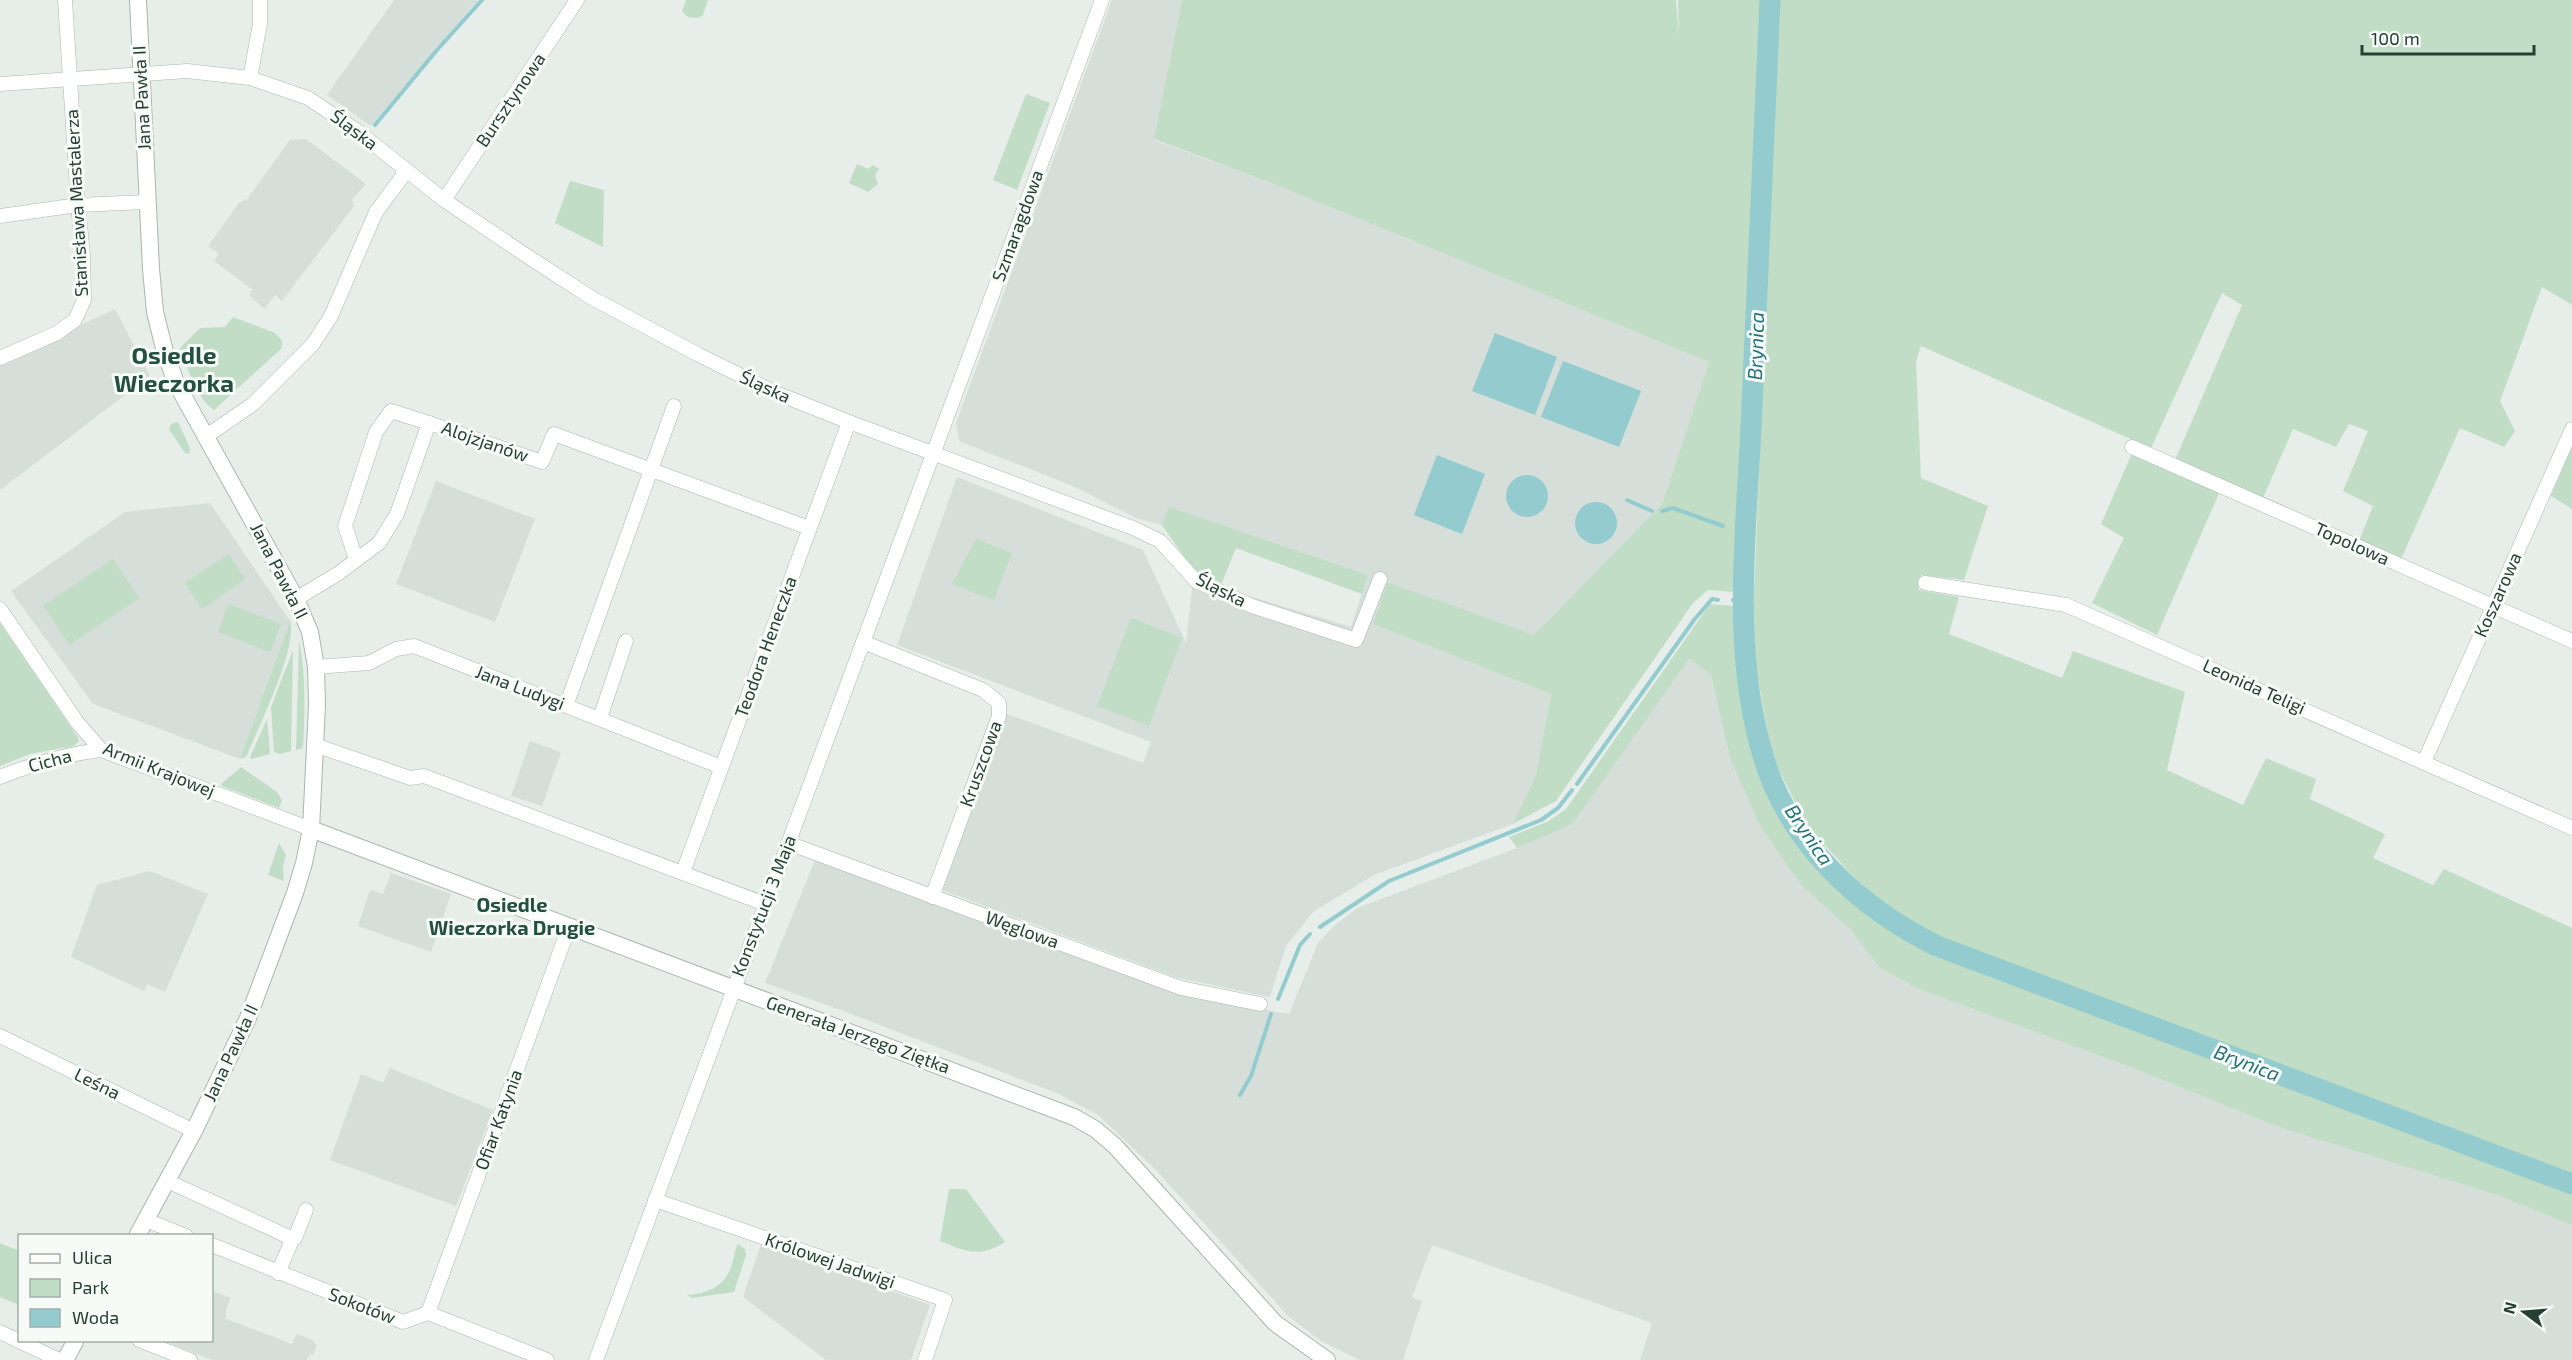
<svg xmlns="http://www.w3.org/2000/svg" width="2572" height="1360" font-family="'Exo 2',sans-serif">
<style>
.built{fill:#d5ded9}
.green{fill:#c1ddc6}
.water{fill:#93cbce}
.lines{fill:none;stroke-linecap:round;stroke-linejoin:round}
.stream{stroke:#93cbce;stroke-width:4}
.river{stroke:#93cbce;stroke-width:21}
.minor-casing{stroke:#a9b6b0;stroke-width:15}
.tertiary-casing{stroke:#a9b6b0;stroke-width:18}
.minor{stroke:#fff;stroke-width:14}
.tertiary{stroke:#fff;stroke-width:16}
.labels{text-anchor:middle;stroke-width:6;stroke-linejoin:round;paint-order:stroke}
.street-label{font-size:18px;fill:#263f36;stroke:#f7fbf8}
.water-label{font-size:20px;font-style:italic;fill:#247278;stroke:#f7fbf8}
.neighbourhood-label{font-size:20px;font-weight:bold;fill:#235041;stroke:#f7fbf8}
.district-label{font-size:24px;font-weight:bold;fill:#235041;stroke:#f7fbf8}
</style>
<rect width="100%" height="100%" fill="#e7eeea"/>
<g class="built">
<path d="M394 0H478L371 126 327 95Z"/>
<path d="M1112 0H1182L1154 140 1281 187 1709 362 1662 504 1534 636 1387 582 1373 624 1551 694 1536 775 1513 824 1374 875 1313 912 1286 946 1270 997 1178 978 929 885 993 709 1143 763 1151 742 897 645 957 477 1143 550 1186 643 1194 571 1249 596 1351 627 1368 575 1169 508 1162 525 1136 518 1075 487 959 441 956 423Z"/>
<path d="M306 139 366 184 352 200 354 206 282 301 275 295 264 309 249 295 253 290 214 261 219 254 208 246 239 203 247 199 290 140Z"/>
<path d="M115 309 150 376 0 490V363Z"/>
<path d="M436 481 535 519 495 622 396 584Z"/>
<path d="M210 503 290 621 240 759 93 704 11 591 125 512Z"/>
<path d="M1689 659 1711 675 1730 758 1804 888 1850 929 1880 968 1919 989 2130 1067 2279 1127 2500 1196 2572 1225V1360H1640L1652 1323 1432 1245 1412 1297 1422 1301 1403 1360H1360L1321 1341 1288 1316 1155 1169 1098 1115 1059 1094 849 1013 765 983 815 860 1172 992 1289 1014 1318 943 1334 926 1357 908 1517 848 1566 827Z"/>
<path d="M530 741 561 752 542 806 511 796Z"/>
<path d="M150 871 208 894 165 992 147 984 144 991 71 957 97 885Z"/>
<path d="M391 873 451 894 431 952 358 926 370 890 383 894Z"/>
<path d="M390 1068 493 1110 456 1206 330 1160 361 1074 383 1083Z"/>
<path d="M761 1244 930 1305 911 1360H826L743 1297Z"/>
<path d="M212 1291 231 1298 226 1310V1319L292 1344 297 1334 315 1341 314 1343 317 1345 313 1355 310 1354 307 1360H212L165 1341 212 1340Z"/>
</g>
<g class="green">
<path d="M686 0H708L703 15 698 18 688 17 682 11Z"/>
<path d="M1182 0H1676L1679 36 1678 0H1763L1734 592 1708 590 1693 603 1556 801 1513 824 1536 775 1551 694 1373 624 1387 582 1534 635 1662 504 1709 362 1281 187 1154 139Z"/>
<path d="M1778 0H2572V305L2542 287 2500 401 2515 431 2504 447 2460 428 2401 559 2359 541 2373 506 2343 491 2368 431 2349 424 2336 447 2293 429 2263 498 2175 460 2242 305 2222 293 2151 448 1921 346 1916 361 1921 478 1988 506 1964 580 1921 575 1918 590 1959 597 1949 634 2062 678 2073 651 2185 692 2167 770 2243 805 2266 758 2316 779 2310 799 2385 834 2373 858 2433 885 2444 869 2572 928V1177L2212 1044 1932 935 1892 914 1849 872 1806 824 1771 754 1752 644Z"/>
<path d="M1026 94 1050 103 1017 190 993 180Z"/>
<path d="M857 164 868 169 873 165 879 169 875 175 878 184 868 192 849 183Z"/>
<path d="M570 181 604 190 603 247 555 223Z"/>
<path d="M233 317 275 333 282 341V348L214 410C196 398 188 368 180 348L200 328 225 327Z"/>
<path d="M178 422 190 448 189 454 185 453 169 429 171 424Z"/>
<path d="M2572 447V509L2551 496Z"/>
<path d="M2133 451 2220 491 2157 635 2092 603 2124 538 2101 524Z"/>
<path d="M1169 507 1368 575 1362 594 1236 548 1221 585 1194 571 1162 525Z"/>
<path d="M976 539 1012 553 994 600 952 584Z"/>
<path d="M229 554 245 579 202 609 185 583Z"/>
<path d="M113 559 139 598 70 645 43 606Z"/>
<path d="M228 604 281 624 270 652 218 632Z"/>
<path d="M1710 604 1734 606 1746 706 1754 742 1783 811 1827 872 1890 926 1946 958 2572 1190V1225L2500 1196 2279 1127 2130 1067 1919 989 1880 968 1850 929 1804 888 1789 868 1761 827 1730 758 1711 675 1689 659 1575 820 1566 827 1517 848 1509 837 1549 821 1566 809Z"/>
<path d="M1131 618 1182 638 1149 726 1097 706Z"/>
<path d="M290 621C298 648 258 728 246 757L240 759Z"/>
<path d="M0 623 77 736 79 741 74 746 30 754 0 766Z"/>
<path d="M299 640C306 676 305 711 303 748L296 750Z"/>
<path d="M293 650 291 751 280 754 274 752 271 707Z"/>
<path d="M267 719 270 754 251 759 250 757Z"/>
<path d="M241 767 277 792 282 800 279 808 222 786 221 784Z"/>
<path d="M279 843 286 855 283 867 284 881 268 875Z"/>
<path d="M949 1189H966L1005 1242C979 1258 967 1252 940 1241Z"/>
<path d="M0 1243 19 1251V1305L0 1297Z"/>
<path d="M738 1244 745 1249 746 1255 734 1292 692 1298 687 1295C705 1294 722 1288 730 1270 734 1261 733 1254 738 1244Z"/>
</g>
<g class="water">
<path d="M1495 333 1557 357 1535 415 1472 391Z"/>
<path d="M1563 361 1641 391 1619 447 1541 417Z"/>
<path d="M1437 455 1485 474 1462 534 1414 515Z"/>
<circle cx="1527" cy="496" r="21"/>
<circle cx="1596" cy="523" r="21"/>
</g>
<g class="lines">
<g class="stream">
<path d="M375 125 437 50 482 0"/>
<path d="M1627 500 1652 511"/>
<path d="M1662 511 1673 508 1723 526"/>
<path d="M1738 527 1746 528"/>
<path d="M1733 600H1744"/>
<path d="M1577 784 1694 620 1712 599 1718 600"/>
<path d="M1320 927 1389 881 1541 820 1558 808 1572 790"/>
<path d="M1278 999 1300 945 1310 934"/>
<path d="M1240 1095 1251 1076 1271 1014"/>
</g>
<path class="river" d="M1770 0C1764 142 1757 284 1751 427 1746 536 1731 652 1764 759 1790 844 1860 908 1937 946L2572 1184"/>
<g class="minor-casing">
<g id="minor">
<path d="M250 78 260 24V0"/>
<path d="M0 84 187 71 250 78 308 98 356 130 444 200 530 258 592 298 699 355 776 393 849 422 1133 528 1160 541 1196 581 1252 606 1356 640 1380 579"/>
<path d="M444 200 577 0"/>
<path d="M0 216 78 205 147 202"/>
<path d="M0 358 57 333 75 320 84 300 83 255 78 205 65 0"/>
<path d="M205 437 253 404 313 344 331 316 376 212 402 177 404 170"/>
<path d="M2132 447 2572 641"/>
<path d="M356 559 345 526 376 432 391 411 429 423"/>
<path d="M1925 583 2066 605 2572 828"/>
<path d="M296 599 339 573 379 543 397 514 429 423 542 462 554 434 809 528"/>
<path d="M0 609 77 722 101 750 311 829"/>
<path d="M863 642 983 690 999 703V716L932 897"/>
<path d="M316 667 369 663 396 649 414 646 721 767"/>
<path d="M566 706 674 406"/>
<path d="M600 718 626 641"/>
<path d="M315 745 410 778 424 776 765 904"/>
<path d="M2424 762 2572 429"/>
<path d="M0 777C33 764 66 754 101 750"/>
<path d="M788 843 1181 988 1260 1004"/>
<path d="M683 872 849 422"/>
<path d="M0 1036 194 1131"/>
<path d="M176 1185 289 1237 290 1245 278 1273"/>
<path d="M655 1200 945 1300 925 1360"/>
<path d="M146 1220 186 1236"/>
<path d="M290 1240 295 1238 306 1210"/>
<path d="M212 1245 403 1322 428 1313 547 1360"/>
<path d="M428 1313 569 927"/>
<path d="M0 1332 59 1360"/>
<path d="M139 1340 190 1360"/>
<path d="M596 1360 1102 0"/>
</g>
</g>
<g class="tertiary-casing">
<g id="tertiary">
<path d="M311 829 1074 1117 1095 1129 1115 1146 1275 1323 1327 1360"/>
<path d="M137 1236 194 1131 248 1018 295 893 304 863 311 829 317 705 316 667 310 632 296 599 176 383 165 352 155 312 151 269 138 0"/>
<path d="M65 1360 76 1340"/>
</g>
</g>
<use href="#minor" class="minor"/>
<use href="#tertiary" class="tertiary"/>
</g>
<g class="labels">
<g class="street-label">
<text transform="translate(142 98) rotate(-93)" y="6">Jana Pawła II</text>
<text transform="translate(511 100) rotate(-56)" y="6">Bursztynowa</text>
<text transform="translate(354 130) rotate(37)" y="6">Śląska</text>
<text transform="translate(77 203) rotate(-93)" y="6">Stanisława Mastalerza</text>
<text transform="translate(1018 226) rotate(-70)" y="6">Szmaragdowa</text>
<text transform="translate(765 387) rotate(25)" y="6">Śląska</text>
<text transform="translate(485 442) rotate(19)" y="6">Alojzjanów</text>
<text transform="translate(2352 544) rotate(24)" y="6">Topolowa</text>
<text transform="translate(279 571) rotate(63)" y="6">Jana Pawła II</text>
<text transform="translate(1221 590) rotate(27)" y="6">Śląska</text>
<text transform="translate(2498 595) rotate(-66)" y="6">Koszarowa</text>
<text transform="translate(766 647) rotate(-70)" y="6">Teodora Heneczka</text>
<text transform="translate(2254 687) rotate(24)" y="6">Leonida Teligi</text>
<text transform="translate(520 688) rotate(21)" y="6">Jana Ludygi</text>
<text transform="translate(50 761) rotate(-15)" y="6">Cicha</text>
<text transform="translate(981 764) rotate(-70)" y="6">Kruszcowa</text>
<text transform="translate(159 770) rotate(22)" y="6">Armii Krajowej</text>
<text transform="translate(764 906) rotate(-69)" y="6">Konstytucji 3 Maja</text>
<text transform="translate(1022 930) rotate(20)" y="6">Węglowa</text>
<text transform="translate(858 1035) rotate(20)" y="6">Generała Jerzego Ziętka</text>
<text transform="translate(231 1053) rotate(-65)" y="6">Jana Pawła II</text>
<text transform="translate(97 1084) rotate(26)" y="6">Leśna</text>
<text transform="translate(499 1120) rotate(-70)" y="6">Ofiar Katynia</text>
<text transform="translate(830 1261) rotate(19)" y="6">Królowej Jadwigi</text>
<text transform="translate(362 1306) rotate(21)" y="6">Sokołów</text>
</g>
<g class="water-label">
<text transform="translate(1756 346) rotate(-88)" y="7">Brynica</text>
<text transform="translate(1809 835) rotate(56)" y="7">Brynica</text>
<text transform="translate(2247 1063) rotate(21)" y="7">Brynica</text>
</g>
<g class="neighbourhood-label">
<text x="512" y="912">Osiedle<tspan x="512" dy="23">Wieczorka Drugie</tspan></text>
</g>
<g class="district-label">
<text x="174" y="364">Osiedle<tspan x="174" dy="28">Wieczorka</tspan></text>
</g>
</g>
<rect x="18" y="1234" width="195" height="108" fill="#f7fbf8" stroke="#a3b0aa" stroke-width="1.5"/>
<rect x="30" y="1254" width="30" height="9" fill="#ffffff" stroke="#a3b0aa" stroke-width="1.5"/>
<text x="72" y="1264" font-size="18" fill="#263f36">Ulica</text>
<rect x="30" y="1279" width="30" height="18" fill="#c1ddc6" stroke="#a3b0aa" stroke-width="1.5"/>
<text x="72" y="1294" font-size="18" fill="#263f36">Park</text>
<rect x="30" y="1309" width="30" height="18" fill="#93cbce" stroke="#a3b0aa" stroke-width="1.5"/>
<text x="72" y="1324" font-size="18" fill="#263f36">Woda</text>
<g transform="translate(2524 1312) rotate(286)" stroke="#f7fbf8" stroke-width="4.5" paint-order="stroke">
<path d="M0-4.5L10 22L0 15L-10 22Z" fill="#263f36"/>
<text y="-9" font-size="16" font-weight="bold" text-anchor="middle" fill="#263f36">N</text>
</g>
<path d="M2362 45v9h172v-9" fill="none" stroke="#263f36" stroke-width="3"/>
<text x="2371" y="45" font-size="18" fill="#263f36" stroke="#f7fbf8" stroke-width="4.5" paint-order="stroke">100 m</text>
</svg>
